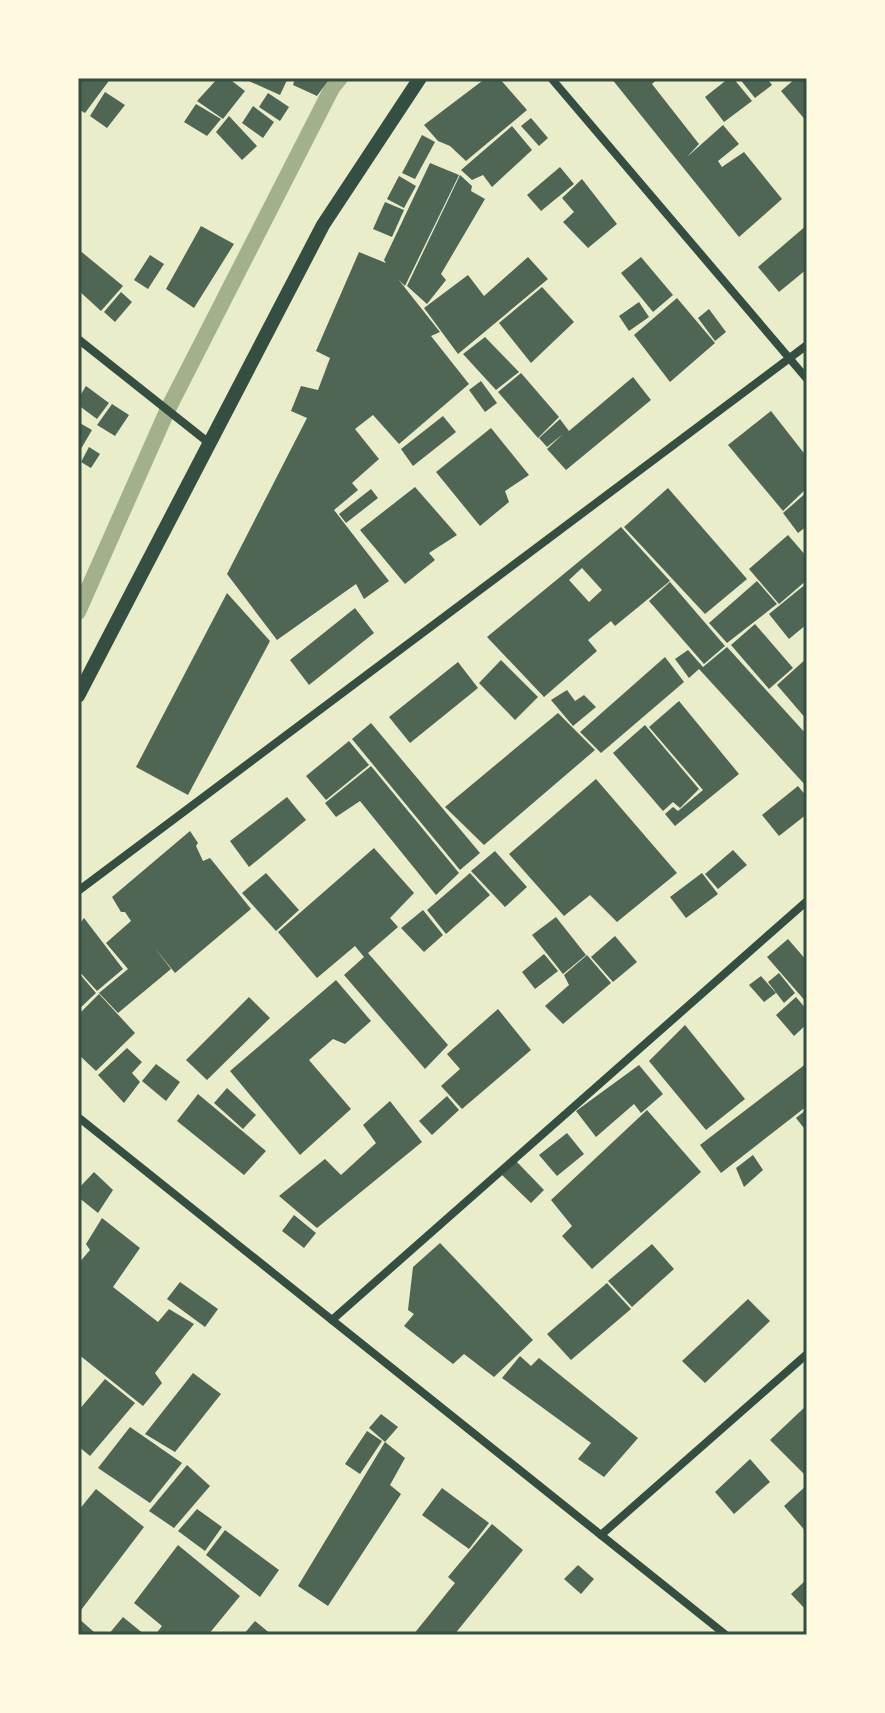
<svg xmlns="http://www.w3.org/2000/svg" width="885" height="1713" font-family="Rubik,sans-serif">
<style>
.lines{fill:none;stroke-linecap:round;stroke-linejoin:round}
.stream{stroke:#a3b18a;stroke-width:16}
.building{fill:#4f6655;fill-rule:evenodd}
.minor{stroke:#344e41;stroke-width:8}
.tertiary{stroke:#344e41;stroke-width:14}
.neatline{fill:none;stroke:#344e41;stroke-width:3}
</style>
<rect width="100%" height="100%" fill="#e9edc9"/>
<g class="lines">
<path class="stream" d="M78 612 168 409 332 88 340 78"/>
</g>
<g class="building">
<path d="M78 78H111L85 113 78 109Z"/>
<path d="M218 78H228L245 91 223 119 197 101Z"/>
<path d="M242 78H288L280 95Z"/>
<path d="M295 78H330L317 96 293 85Z"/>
<path d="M486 78H499L527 110 466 161 450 146 438 141 424 125Z"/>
<path d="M611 78H658L652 84 699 144 687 157 723 125 739 144 718 161 722 167 744 152 782 199 739 237Z"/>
<path d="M729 78H733L752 101 724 122 705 97Z"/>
<path d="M739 78H767L772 85 755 98Z"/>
<path d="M796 78H807V122L781 91Z"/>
<path d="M105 92 125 105 107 128 90 116Z"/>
<path d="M268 93 289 107 280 121 259 107Z"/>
<path d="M196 104 221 119 207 136 184 122Z"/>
<path d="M253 106 274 122 263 138 242 123Z"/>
<path d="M229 116 257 146 242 160 216 132Z"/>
<path d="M531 118 548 138 539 146 521 126Z"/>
<path d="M512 126 532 150 492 187 483 175 472 180 461 170Z"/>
<path d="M422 135 435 142 415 179 402 173Z"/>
<path d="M430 163 459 175 405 286 398 279 440 332 431 336 469 384 399 444 373 415 355 429 379 459 352 483 358 490 334 510 389 581 364 599 356 584 277 640 227 574 307 418 291 411 301 386 318 390 330 358 316 351 359 252 386 263 384 260Z"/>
<path d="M560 167 574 184 541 211 527 195Z"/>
<path d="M460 175 472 186 471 191 485 199 441 274 446 280 427 304 407 286Z"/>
<path d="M399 176 416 186 404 208 387 199Z"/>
<path d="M582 179 617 224 588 248 563 222 574 212 562 198Z"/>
<path d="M385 202 404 210 392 237 373 229Z"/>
<path d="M807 225V269L779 292 758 267Z"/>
<path d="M201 226 234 244 194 308 166 289Z"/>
<path d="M78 249 123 286 101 311 78 290Z"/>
<path d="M150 255 164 264 148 289 134 280Z"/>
<path d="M528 257 548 279 458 354 424 308 468 275 484 296Z"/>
<path d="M641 257 673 295 653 312 621 273Z"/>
<path d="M542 287 574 322 531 363 499 323Z"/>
<path d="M121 292 132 302 115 322 104 312Z"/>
<path d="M677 298 715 343 670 382 634 335Z"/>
<path d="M639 302 649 317 629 331 619 316Z"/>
<path d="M709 309 726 332 715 341 698 318Z"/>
<path d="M485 337 519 372 496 390 463 354Z"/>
<path d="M521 373 559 417 538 438 498 392Z"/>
<path d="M633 377 651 400 566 470 547 449 563 434 547 447 539 438 560 419 569 431Z"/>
<path d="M481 381 497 403 485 412 469 390Z"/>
<path d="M86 386 109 403 97 419 78 405V399Z"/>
<path d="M112 404 129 415 115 436 97 425Z"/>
<path d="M771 411 807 457V488L783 511 728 445Z"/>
<path d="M443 416 456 432 413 466 401 449Z"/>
<path d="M78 422 92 430 78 454Z"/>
<path d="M491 428 529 475 505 491 509 502 480 526 436 472Z"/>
<path d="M89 447 100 454 91 468 81 462Z"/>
<path d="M415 487 457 535 429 553 435 560 405 584 360 530Z"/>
<path d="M668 488 747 579 705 614 624 527Z"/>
<path d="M371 489 378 498 346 523 339 514Z"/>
<path d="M807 492V526L798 533 783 513Z"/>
<path d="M621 527 670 581 615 626 611 621 588 640 597 651 544 697 487 637ZM582 568 602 590 589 602 569 580Z"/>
<path d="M788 535 807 557V580L779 604 749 569Z"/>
<path d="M757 581 777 604 727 643 709 623Z"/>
<path d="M670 582 725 646 704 664 649 601Z"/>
<path d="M807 583V624L789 639 769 614Z"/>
<path d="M227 593 270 641 188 795 136 767Z"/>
<path d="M355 608 374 633 309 685 290 660Z"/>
<path d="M755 624 793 668 769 689 731 645Z"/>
<path d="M727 647 807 735V787L699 669 689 678 675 659 688 650 703 667Z"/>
<path d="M665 657 684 682 601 753 580 732Z"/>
<path d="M807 658V720L777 685Z"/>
<path d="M501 660 538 697 515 720 479 683Z"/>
<path d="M458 662 478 688 410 743 389 717Z"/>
<path d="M567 690 575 701 584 695 596 707 573 726 551 700Z"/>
<path d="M679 701 739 774 675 826 665 814 673 807 678 811 703 790 649 727Z"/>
<path d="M558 713 595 750 484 845 445 807Z"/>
<path d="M371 723 480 853 460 870 352 739Z"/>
<path d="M645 725 699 789 680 808 673 802 663 811 613 753Z"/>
<path d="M349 741 369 765 326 800 306 776Z"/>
<path d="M371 766 459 873 436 895 360 801 336 817 325 803Z"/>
<path d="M596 779 677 873 617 922 590 895 564 916 509 854Z"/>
<path d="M798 786 807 797V814L779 836 762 815Z"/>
<path d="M287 797 306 820 249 867 230 841Z"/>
<path d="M190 831 198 843 196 846 203 861 210 858 251 909 175 973 154 947 171 969 118 1013 99 993 128 969 106 943 131 921 125 912H121L112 897Z"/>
<path d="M374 848 414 893 390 918 398 927 368 953 448 1045 425 1069 344 975 364 957 355 946 317 978 278 932Z"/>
<path d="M733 850 747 865 718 889 705 874Z"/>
<path d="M495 851 527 887 505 907 471 871Z"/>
<path d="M266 873 299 910 276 931 242 893Z"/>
<path d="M470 873 490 895 446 934 427 910Z"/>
<path d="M702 873 718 894 686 918 670 897Z"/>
<path d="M423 910 443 935 424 952 401 928Z"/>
<path d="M556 917 586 955 563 974 532 935Z"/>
<path d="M84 918 123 969 97 991 78 970V926Z"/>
<path d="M615 936 637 962 613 982 591 957Z"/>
<path d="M788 939 807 961V1003L767 957Z"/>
<path d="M544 954 558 971 535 989 522 972Z"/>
<path d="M587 955 611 983 563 1024 545 1006 569 985 564 975Z"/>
<path d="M78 972 96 993 78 1010Z"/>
<path d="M779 973 795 993 784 1003 768 982Z"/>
<path d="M761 976 776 993 764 1002 749 985Z"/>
<path d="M336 980 371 1021 345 1044 333 1039 309 1060 351 1109 300 1155 230 1071Z"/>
<path d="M99 994 135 1033 96 1071 78 1054V1015Z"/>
<path d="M249 997 270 1018 207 1080 186 1060Z"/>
<path d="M796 997 807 1010V1024L794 1036 776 1015Z"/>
<path d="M498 1009 531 1050 462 1109 441 1086 460 1069 447 1054Z"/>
<path d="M685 1025 745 1099 706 1130 649 1061Z"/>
<path d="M127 1048 142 1062 132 1073 140 1082 124 1103 98 1075Z"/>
<path d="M807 1063V1106L721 1173 700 1145Z"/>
<path d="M156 1064 180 1082 166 1101 142 1081Z"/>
<path d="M639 1065 663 1094 641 1113 634 1104 596 1137 576 1111Z"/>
<path d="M227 1088 256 1115 243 1129 214 1103Z"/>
<path d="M198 1094 266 1151 244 1175 177 1121Z"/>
<path d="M447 1096 459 1110 432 1135 419 1121Z"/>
<path d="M390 1101 422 1142 317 1228 279 1196 325 1159 341 1175 376 1143 363 1125Z"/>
<path d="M807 1109V1132L796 1118Z"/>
<path d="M647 1110 701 1172 592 1269 562 1236 572 1226 551 1200Z"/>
<path d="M567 1133 584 1154 557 1176 539 1155Z"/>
<path d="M753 1155 763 1170 744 1187 736 1168Z"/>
<path d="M516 1161 544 1190 531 1203 502 1175Z"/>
<path d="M94 1172 113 1190 98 1213 78 1197V1189Z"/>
<path d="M294 1215 316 1233 304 1248 282 1231Z"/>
<path d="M102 1218 140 1248 113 1287 158 1322 169 1309 194 1324 155 1373 162 1383 143 1406 78 1354V1264L90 1250 86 1244Z"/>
<path d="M440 1243 533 1340 494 1377 464 1354 453 1364 404 1326 414 1314 408 1310 413 1267Z"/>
<path d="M652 1244 674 1269 632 1307 608 1281Z"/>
<path d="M180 1282 218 1309 205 1327 167 1299Z"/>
<path d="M607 1283 631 1309 571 1360 547 1334Z"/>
<path d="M748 1299 770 1321 705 1383 682 1361Z"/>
<path d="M520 1356 531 1366 539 1358 638 1438 604 1477 578 1459 591 1443 502 1378Z"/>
<path d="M193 1373 221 1394 175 1452 145 1434Z"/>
<path d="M105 1379 135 1403 90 1456 78 1446V1411Z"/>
<path d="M807 1405V1477L770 1440Z"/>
<path d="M381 1414 398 1427 385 1442 369 1428Z"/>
<path d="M130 1427 182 1463 150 1503 98 1468Z"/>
<path d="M367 1431 382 1441 360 1474 345 1464Z"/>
<path d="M385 1442 405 1458 390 1485 401 1494 328 1606 298 1586Z"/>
<path d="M750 1459 770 1482 734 1514 715 1492Z"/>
<path d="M187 1465 210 1486 174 1528 149 1511Z"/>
<path d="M807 1485V1533L784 1506Z"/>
<path d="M442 1488 489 1523 469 1549 422 1515Z"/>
<path d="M96 1489 144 1527 78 1614V1511Z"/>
<path d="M197 1509 222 1527 205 1551 178 1531Z"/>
<path d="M492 1524 523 1550 454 1635H413L455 1583 448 1577Z"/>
<path d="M225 1530 279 1570 260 1597 206 1555Z"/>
<path d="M178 1545 240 1596 208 1635H155L162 1626 134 1603Z"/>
<path d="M578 1565 594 1579 581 1594 564 1579Z"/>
<path d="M807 1579V1611L791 1594Z"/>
<path d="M123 1617 145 1635H108Z"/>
<path d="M78 1618 94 1632 92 1635H78Z"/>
<path d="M255 1621 272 1635H243Z"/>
</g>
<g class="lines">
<g class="minor">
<path d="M551 78 807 379"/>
<path d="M78 339 209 443"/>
<path d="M78 891 807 345"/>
<path d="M78 1117 726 1635"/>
<path d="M332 1320 807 901"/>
<path d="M601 1535 807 1354"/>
</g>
<path class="tertiary" d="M78 696 323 225 420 78"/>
</g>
<rect width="885" height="1713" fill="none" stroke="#fefae0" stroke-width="160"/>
<rect x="80" y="80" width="725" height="1553" class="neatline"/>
</svg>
